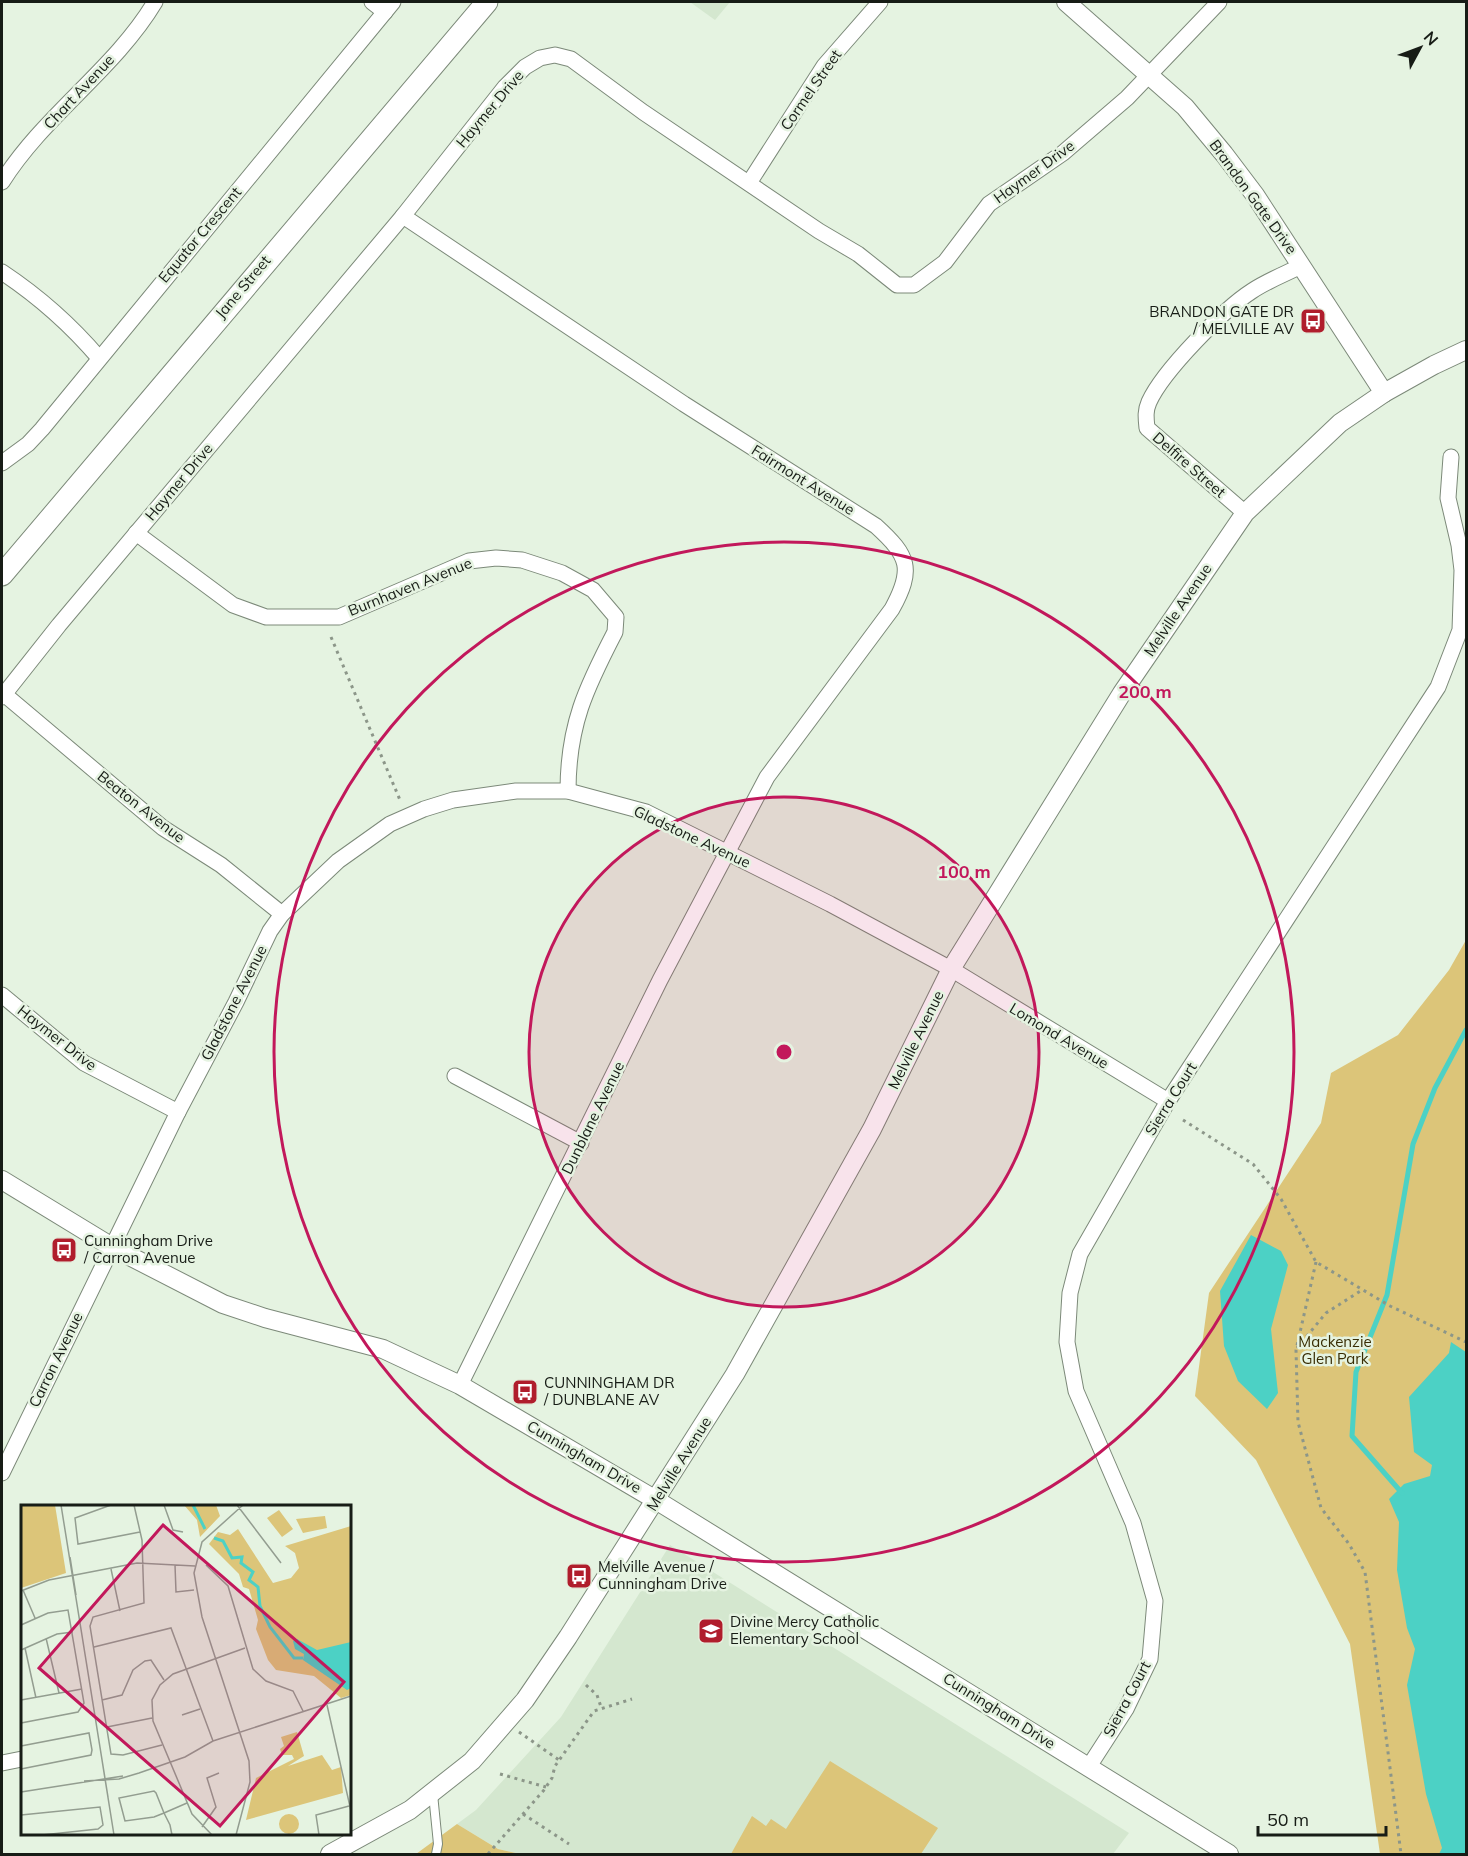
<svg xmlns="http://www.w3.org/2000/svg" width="1468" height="1856" font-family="Mulish,sans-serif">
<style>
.built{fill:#d4e7cf}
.green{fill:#dcc579}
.water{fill:#4cd1c5}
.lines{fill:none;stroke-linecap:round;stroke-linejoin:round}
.stream{stroke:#4cd1c5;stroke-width:5}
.service-casing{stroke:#7c8979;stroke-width:10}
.minor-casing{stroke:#7c8979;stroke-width:17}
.tertiary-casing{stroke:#7c8979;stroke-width:20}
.secondary-casing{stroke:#7c8979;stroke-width:23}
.path{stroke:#8c9689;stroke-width:3;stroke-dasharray:3 4.5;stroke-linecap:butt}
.service{stroke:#fff;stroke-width:8}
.minor{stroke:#fff;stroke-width:15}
.tertiary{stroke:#fff;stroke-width:18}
.secondary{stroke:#fff;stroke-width:21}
.ring{fill:none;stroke:#c2185b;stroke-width:3}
.labels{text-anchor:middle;stroke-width:5;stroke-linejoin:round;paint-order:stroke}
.street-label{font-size:15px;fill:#171c16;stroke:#e5f3e1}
.poi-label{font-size:15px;fill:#171c16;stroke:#e5f3e1;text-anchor:start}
.park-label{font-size:15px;fill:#392d04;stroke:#e5f3e1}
.inset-river{fill:none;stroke:#4cd1c5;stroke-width:3}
.inset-road{fill:none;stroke:#939d90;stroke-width:1.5}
.view{fill:#c2185b;fill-opacity:0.15;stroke:#c2185b;stroke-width:3}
.inset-edge{fill:none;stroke:#171c16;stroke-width:3}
.centre{fill:#c2185b;stroke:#e5f3e1;stroke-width:3}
.ring-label{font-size:18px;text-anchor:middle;font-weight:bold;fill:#c2185b;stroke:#e5f3e1;stroke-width:5;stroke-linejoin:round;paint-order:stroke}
</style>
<rect width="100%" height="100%" fill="#e5f3e1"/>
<g class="built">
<path d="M690 2H730L715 20Z"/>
<path d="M670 1545 1129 1833 1113 1854H520L498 1849 457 1824 476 1810 561 1717Z"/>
</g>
<g class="green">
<path d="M1466 940V1854H1380L1350 1644 1256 1460 1195 1396 1209 1293 1321 1123 1331 1073 1398 1035 1449 970Z"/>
<path d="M830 1761 938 1828 921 1854H731L752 1816 766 1826 771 1819 786 1829Z"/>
<path d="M457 1824 498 1849 520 1854H416Z"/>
</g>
<g class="water">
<path d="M1251 1235 1281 1251 1288 1265 1271 1329 1278 1393 1267 1409 1238 1381 1224 1346 1220 1291Z"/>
<path d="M1451 1342 1466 1352V1854H1439L1442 1848 1426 1794 1407 1685 1415 1649 1407 1628 1397 1570 1399 1522 1389 1499 1404 1484 1430 1476 1432 1465 1414 1452 1409 1397 1449 1353Z"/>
</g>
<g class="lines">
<path class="stream" d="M1402 1493 1352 1436 1356 1372 1387 1295 1413 1144 1435 1088 1466 1030"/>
<g class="service-casing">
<path id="service" d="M433 1794 438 1844 436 1854"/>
</g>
<g class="minor-casing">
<g id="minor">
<path d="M372 2 385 12"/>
<path d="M2 182C44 115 115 69 155 2"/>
<path d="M749 183 824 66 880 2"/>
<path d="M403 216 684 404 876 526C909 556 914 569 892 609L767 777 660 980 460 1385"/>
<path d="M2 272C38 296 71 325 99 358"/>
<path d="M2 463 28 444 42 429 393 2"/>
<path d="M1245 513 1147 428C1146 418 1145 411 1149 402 1163 371 1224 309 1252 291 1267 281 1285 274 1301 266"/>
<path d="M136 533 233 605 266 617H339L469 561 496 558 522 560 562 573 593 590 616 617 615 632C586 688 568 725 568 791"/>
<path d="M4 694 163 828 221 865 282 914"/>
<path d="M2 697 59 625 403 216 505 87 525 67 540 58 555 55 571 59 643 112 819 231 858 254 897 285H914L945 262 989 204 1063 153 1127 98 1219 2"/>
<path d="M2 995 84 1063 178 1112"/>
<path d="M455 1076 581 1143"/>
<path d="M2 1473 178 1112 236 1002 270 931 282 914 338 861 390 824 424 809 453 800 516 791H568L646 812 830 904 951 969 1168 1101"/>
<path d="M2 1763 22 1759"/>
<path d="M1088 1768 1126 1709 1150 1659 1155 1601 1133 1523 1076 1391 1067 1342 1070 1293 1080 1254 1168 1101 1438 687 1460 630 1462 570 1459 545 1448 498 1451 457"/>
</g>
</g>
<g class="tertiary-casing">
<g id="tertiary">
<path d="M1066 2 1185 107 1224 154 1255 195 1384 393"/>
<path d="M2 1180 112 1247 223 1304 265 1318 383 1349 460 1385 656 1500 1229 1854"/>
<path d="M330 1854 410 1810 472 1761 525 1700 568 1637 735 1374 872 1129 951 969 1122 693 1245 513 1340 423 1384 393 1434 365 1466 350"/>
</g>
</g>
<g class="secondary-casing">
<path id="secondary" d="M2 575 487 2"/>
</g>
<g class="path">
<path d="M331 637 400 800"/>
<path d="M1183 1120 1253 1164 1281 1199 1316 1262 1390 1306 1466 1342"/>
<path d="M1316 1262 1296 1350 1298 1422 1321 1508 1349 1544 1365 1572 1401 1854"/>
<path d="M1297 1348 1326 1313 1362 1290"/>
<path d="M586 1685 597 1695 601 1707"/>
<path d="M519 1732 559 1760"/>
<path d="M500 1774 546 1787"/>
<path d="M523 1814 569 1844"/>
<path d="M488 1854 544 1790 552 1778 555 1766 594 1711 632 1699"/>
</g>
<use href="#service" class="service"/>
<use href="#minor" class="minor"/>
<use href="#tertiary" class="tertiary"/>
<use href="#secondary" class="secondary"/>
</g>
<circle cx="784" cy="1052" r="255" fill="#c2185b" fill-opacity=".12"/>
<g class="ring">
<circle cx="784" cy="1052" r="255"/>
<circle cx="784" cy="1052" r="510"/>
</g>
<defs>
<g id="bus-square" transform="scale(1.35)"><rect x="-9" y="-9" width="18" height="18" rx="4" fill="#b01d2c" stroke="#e5f3e1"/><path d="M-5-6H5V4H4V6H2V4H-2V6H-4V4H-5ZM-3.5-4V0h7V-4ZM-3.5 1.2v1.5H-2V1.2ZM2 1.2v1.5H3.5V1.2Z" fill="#fff"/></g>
<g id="school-square" transform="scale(1.35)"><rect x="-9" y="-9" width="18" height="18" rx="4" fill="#b01d2c" stroke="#e5f3e1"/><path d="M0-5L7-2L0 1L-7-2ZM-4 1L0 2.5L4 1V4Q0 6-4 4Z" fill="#fff"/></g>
</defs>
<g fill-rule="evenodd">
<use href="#bus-square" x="1313" y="321"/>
<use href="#bus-square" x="64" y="1250"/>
<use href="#bus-square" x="525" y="1392"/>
<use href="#bus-square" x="579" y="1576"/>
<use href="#school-square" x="711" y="1631"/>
</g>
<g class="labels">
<g class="street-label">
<text transform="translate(811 90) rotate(-55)" y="5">Cormel Street</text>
<text transform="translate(79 92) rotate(-47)" y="5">Chart Avenue</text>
<text transform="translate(490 109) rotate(-50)" y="5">Haymer Drive</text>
<text transform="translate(1034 172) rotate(-36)" y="5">Haymer Drive</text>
<text transform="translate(1253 197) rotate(54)" y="5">Brandon Gate Drive</text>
<text transform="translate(200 235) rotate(-50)" y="5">Equator Crescent</text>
<text transform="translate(243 287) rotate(-50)" y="5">Jane Street</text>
<text transform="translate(1189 465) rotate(41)" y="5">Delfire Street</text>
<text transform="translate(803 480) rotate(32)" y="5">Fairmont Avenue</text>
<text transform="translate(179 482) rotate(-50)" y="5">Haymer Drive</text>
<text transform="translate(410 587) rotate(-22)" y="5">Burnhaven Avenue</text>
<text transform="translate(1178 610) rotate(-56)" y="5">Melville Avenue</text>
<text transform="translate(141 807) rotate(38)" y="5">Beaton Avenue</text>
<text transform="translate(692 837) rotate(25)" y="5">Gladstone Avenue</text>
<text transform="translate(234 1003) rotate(-63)" y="5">Gladstone Avenue</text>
<text transform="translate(1059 1036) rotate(31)" y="5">Lomond Avenue</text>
<text transform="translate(57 1038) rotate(38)" y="5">Haymer Drive</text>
<text transform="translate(916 1040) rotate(-64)" y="5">Melville Avenue</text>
<text transform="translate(1171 1099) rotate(-58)" y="5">Sierra Court</text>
<text transform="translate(593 1118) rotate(-64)" y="5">Dunblane Avenue</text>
<text transform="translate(56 1360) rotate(-64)" y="5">Carron Avenue</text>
<text transform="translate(584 1457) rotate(30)" y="5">Cunningham Drive</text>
<text transform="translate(679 1464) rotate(-58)" y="5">Melville Avenue</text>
<text transform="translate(1127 1699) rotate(-62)" y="5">Sierra Court</text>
<text transform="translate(999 1711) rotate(32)" y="5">Cunningham Drive</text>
</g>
<g class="poi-label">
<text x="1294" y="317" text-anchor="end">BRANDON GATE DR<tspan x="1294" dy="17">/ MELVILLE AV</tspan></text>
<text x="84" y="1246">Cunningham Drive<tspan x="84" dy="17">/ Carron Avenue</tspan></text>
<text x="544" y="1388">CUNNINGHAM DR<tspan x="544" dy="17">/ DUNBLANE AV</tspan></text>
<text x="598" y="1572">Melville Avenue /<tspan x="598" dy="17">Cunningham Drive</tspan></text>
<text x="730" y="1627">Divine Mercy Catholic<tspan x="730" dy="17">Elementary School</tspan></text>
</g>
<g class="park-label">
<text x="1335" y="1347">Mackenzie<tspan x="1335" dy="17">Glen Park</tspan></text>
</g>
</g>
<g transform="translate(21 1505)">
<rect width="330" height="330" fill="#e5f3e1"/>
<path d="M0 0H34L45 68 0 83ZM163 0H195L199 11 179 32 176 15ZM258 5 272 24 261 32 246 13ZM304 11 306 23 282 28 275 14ZM330 21V190L320 193 293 171 255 165 247 155 235 124 237 115 228 84 222 82 218 69 188 39 197 27 209 30 217 24 252 78 270 73 278 63 274 48 264 41ZM276 227 283 251 267 261 301 250 311 265 320 262 322 288 225 315 235 273 273 254 271 250H261L259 244 263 241 260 232ZM258 319a10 10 0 1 1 20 0a10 10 0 1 1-20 0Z" fill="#dcc579"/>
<path d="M276 134 296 145 330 137V183L326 185 282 155 283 149 274 144 272 136Z" fill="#4cd1c5"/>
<path class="inset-river" d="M172 0 184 24M193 33 202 36 211 53 221 52 220 58 232 67 228 75 237 82 239 101 249 122 273 153H282"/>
<path class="inset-road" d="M40 0 87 292M90 0 54 13 57 39 119 27M113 0 121 35 123 98 72 112 69 121 90 249 102 250 141 240M143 0 152 25 162 27M216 0 260 58M49 52 55 90M154 60 155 87 173 85M185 60 207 81 232 164 245 176 272 186 282 206M90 64 99 106M2 85 14 113M0 86 28 75 116 58 174 61M0 120 27 108 47 105 63 198 57 207 0 218M25 133 38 188M73 142 150 123 192 236M4 143 15 193M0 145 36 129 52 127M0 195 61 184M81 195 101 190 112 165 124 156 130 155 143 175M306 200 330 306M161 210 179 204M86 222 131 213M0 241 68 228 71 245 70 250 0 264M81 255 93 330M63 276 98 274 118 268 164 252 192 236 330 191M0 287 102 271M0 310 79 302 82 320 77 324 21 330M181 322 195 302 186 273 198 268M151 330 149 320 143 308 135 288 133 286 98 293 104 316 133 312 143 308 166 298M191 330 171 309 132 216 131 195 139 180 152 169 224 143M215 330 229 277 228 256 181 112 173 68 181 37 222 0M298 330 295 310 328 301"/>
<path class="view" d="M142 20 323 177 199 321 18 163Z"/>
<rect width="330" height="330" class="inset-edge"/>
</g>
<circle cx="784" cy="1052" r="9" class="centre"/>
<g class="ring-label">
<text x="1145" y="698">200 m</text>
<text x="964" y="878">100 m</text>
</g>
<rect width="1468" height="1856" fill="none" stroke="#171c16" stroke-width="6"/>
<g transform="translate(1420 48) rotate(49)" stroke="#e5f3e1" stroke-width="4.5" paint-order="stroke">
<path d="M0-4.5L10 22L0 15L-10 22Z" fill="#171c16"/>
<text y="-9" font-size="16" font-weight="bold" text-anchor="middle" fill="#171c16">N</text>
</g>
<path d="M1258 1826v9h128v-9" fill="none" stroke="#171c16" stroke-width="3"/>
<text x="1267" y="1826" font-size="18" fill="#171c16" stroke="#e5f3e1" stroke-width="4.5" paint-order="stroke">50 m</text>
</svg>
